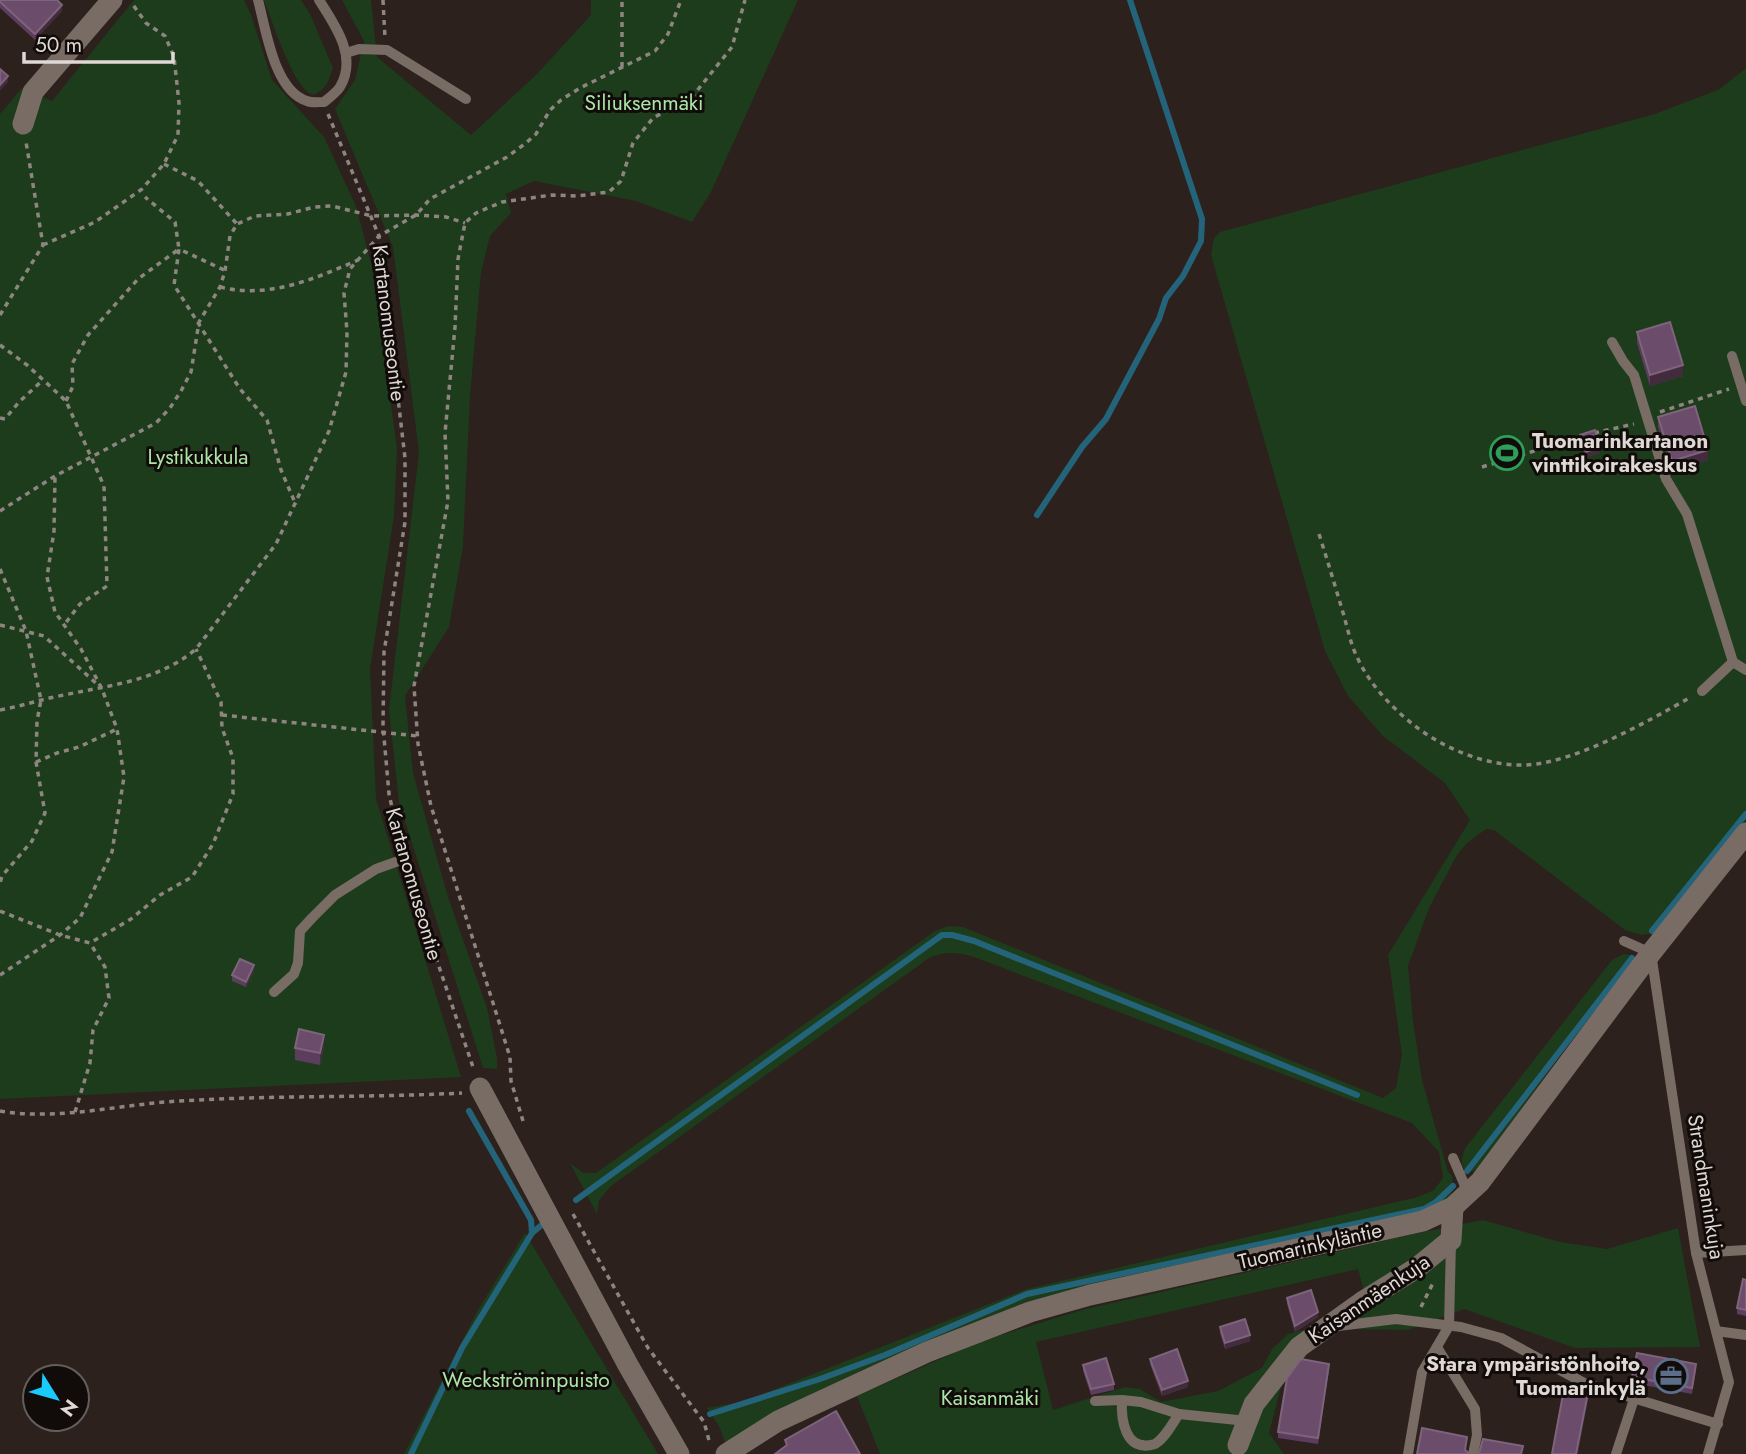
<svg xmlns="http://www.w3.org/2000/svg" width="1746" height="1454" font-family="Jost,sans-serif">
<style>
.green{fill:#1d3c1b;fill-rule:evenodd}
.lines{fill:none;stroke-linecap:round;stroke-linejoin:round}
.stream{stroke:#24647b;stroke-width:6}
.path{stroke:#8e8581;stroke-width:3.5;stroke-dasharray:5 5;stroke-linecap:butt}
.service{stroke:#786c65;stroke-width:10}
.minor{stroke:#786c65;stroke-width:21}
.wall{fill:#5d3d5e}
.shaded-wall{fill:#432b3e}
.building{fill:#6b4d6b;stroke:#7d637b;stroke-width:2}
.labels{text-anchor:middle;stroke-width:6;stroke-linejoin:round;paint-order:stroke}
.park-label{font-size:21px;fill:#ace6a7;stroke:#110c0a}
.street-label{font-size:21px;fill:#dfd8d4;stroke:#110c0a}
.poi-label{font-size:21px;font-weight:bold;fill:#dfd8d4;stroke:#110c0a;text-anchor:start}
</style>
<rect width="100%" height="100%" fill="#2c211c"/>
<g class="green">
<path d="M134 0H244L251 15 272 80 324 137 356 206 372 267 397 449 394 516 370 669 376 799 461 1077 0 1099V114L22 88 52 101Z"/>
<path d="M264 0H301L310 14 333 68C329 80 326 90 313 95 294 90 272 20 264 0Z"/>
<path d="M342 0H371L377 57 471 135 537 74 591 15V0H798L711 192 692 222 636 201 534 181 506 194 511 213 490 236 481 272 470 396 463 546 449 627 405 696 413 773 448 897 487 1008 497 1058V1069L483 1068 399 802 389 710 419 452 393 247 335 109 355 80 364 41Z"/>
<path d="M1746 68V820L1658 929 1653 933 1642 935 1625 930 1494 830 1486 829 1467 843 1457 855 1429 908 1408 966 1413 1021 1422 1080 1448 1172 1452 1175C1456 1201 1444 1200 1423 1211L1059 1295 726 1444 719 1426 707 1408 746 1401 1027 1289 1418 1197 1434 1190 1443 1178 1439 1152 1412 1123 974 957C956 952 946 951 929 958L611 1186 599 1200 597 1214 570 1163 583 1173H596L935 931 949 926 963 927 1383 1098 1396 1088 1402 1055 1388 955 1470 820 1445 783 1383 736 1348 696 1325 651 1211 255 1214 238 1220 232 1655 114 1720 89Z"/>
<path d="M1624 954 1632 955 1634 957 1633 961 1564 1050 1478 1169 1469 1173C1459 1167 1461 1157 1466 1147L1612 960Z"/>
<path d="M1483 1220 1560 1242 1607 1249 1678 1228 1700 1347 1575 1348 1464 1309 1408 1330 1340 1329 1287 1364 1269 1433 1284 1454H880L857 1396 981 1341 1082 1310 1414 1234ZM1358 1269 1364 1291 1323 1325 1288 1334 1272 1349 1262 1368 1218 1391 1161 1402 1140 1389 1125 1387 1053 1410 1036 1342Z"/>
<path d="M525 1233 658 1454H404L478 1310Z"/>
</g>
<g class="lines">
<g class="stream">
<path d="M1037 515 1082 447 1106 419 1159 319 1166 298 1183 276 1201 241 1202 219 1130 0"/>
<path d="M1652 931 1746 814"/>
<path d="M469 1111 531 1220 532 1233"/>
<path d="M1467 1171 1632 958"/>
<path d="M576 1200 942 935H952L974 941 1357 1095"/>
<path d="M710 1414 820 1379 885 1355 1027 1294 1424 1209 1436 1202 1453 1186"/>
<path d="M411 1454 462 1348 532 1233 544 1223"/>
</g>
<g class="path">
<path d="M383 0 385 38"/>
<path d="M622 67V0"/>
<path d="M328 114 379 236 405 458V522L384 652 383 726 389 794 401 847"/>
<path d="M164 164 198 181 237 224"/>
<path d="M43 245 95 222 142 189 164 164 178 135 179 103 174 57 165 36 146 23 131 2"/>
<path d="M224 270 179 249 174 285 240 389 267 420 281 470 296 505"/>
<path d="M220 287C269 299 314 279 358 260"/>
<path d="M0 315 43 245 26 142"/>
<path d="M0 345 27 365 66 401 104 486 107 586 80 604 64 625"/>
<path d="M66 401 73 386 72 364 88 335 138 279 179 249 175 222 145 197"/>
<path d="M1660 412 1729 389"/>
<path d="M0 418 5 419 19 402 43 380"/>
<path d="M1594 433 1634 424"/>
<path d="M1482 467 1583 436"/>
<path d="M0 511 55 476 156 423 170 408 181 391 191 372 199 322 220 287 225 271 230 236 237 224 255 216 288 214 314 207 332 206 372 216 416 215 446 217 465 223"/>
<path d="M1319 534C1328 562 1336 589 1344 616 1348 630 1351 645 1357 657 1370 685 1391 707 1415 726 1445 749 1486 766 1524 765 1574 764 1648 721 1691 697"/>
<path d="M0 569 26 631 41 700 37 721 36 762 45 813 32 841 2 876 0 883"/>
<path d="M0 625 44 636 98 685"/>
<path d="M0 710C22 706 42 699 64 695 111 685 158 681 196 649L276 544 329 431 346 372 347 332 344 293 350 269 379 236 416 215 430 199 507 157 526 143 536 134 550 110 561 100 580 88 655 51 668 34 681 0"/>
<path d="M222 715 417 736"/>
<path d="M36 762 57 753 79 747 117 729"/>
<path d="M407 872 474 1070"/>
<path d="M0 911 60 935 90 943 131 919 160 895 192 877 213 844 233 794V758L222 728 221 702 196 649"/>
<path d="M0 975 60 935 80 918 112 852 124 777 117 729 102 689 81 649 55 612 47 577 54 531 55 476"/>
<path d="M0 1111C59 1121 121 1104 180 1101 274 1095 368 1098 462 1093"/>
<path d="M75 1112 90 1063 93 1030 109 998 105 967 90 943"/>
<path d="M523 1121 511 1081 510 1057 431 806 418 744 414 686 448 501 445 433 455 327 458 259 465 223 476 213 502 202 552 195 577 196 609 192 621 181 633 143 653 118 692 97 732 47 745 0"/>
<path d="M573 1214 648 1348 704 1422 710 1444"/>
<path d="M1421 1307 1433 1283"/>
</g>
<g class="service">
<path d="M258 0C266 29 274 91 307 101 312 103 318 102 324 102 329 98 336 93 340 87 358 57 335 25 319 0"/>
<path d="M346 53 359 49 387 50 466 99"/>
<path d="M1612 342 1623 361 1634 375 1666 479 1687 514 1733 662 1746 670"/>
<path d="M1732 356 1746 401"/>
<path d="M1702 691 1733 662"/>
<path d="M1624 941 1651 953 1696 1253 1729 1382 1708 1454"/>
<path d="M274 992 294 974 298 963 300 931 312 918 335 895 376 869 404 859"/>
<path d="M1453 1158 1468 1193"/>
<path d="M1696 1253 1746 1250"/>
<path d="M1338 1326 1396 1319 1461 1327 1501 1338 1584 1383 1718 1424"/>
<path d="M1716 1331 1746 1335"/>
<path d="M1437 1347 1475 1409 1477 1435 1473 1454"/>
<path d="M1122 1400C1121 1417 1124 1454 1155 1444 1165 1438 1172 1424 1179 1414"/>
<path d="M1095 1401 1122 1400 1141 1402 1179 1414 1247 1421"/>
<path d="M1408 1454 1422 1372 1449 1326 1451 1242"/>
<path d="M1616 1454 1634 1399"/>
</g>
<g class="minor">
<path d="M23 124 33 92 112 0"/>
<path d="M480 1088 628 1365 679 1454"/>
<path d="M1238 1445 1254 1404 1299 1347 1362 1302 1418 1267 1451 1240 1453 1207"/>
<path d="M726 1454 778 1421 927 1352 1030 1312 1090 1295 1423 1221 1453 1207 1480 1182 1651 953 1746 833"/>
</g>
</g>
<g class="wall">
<path d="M0 0 62 11 35 40 0 8Z"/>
<path d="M1637 332 1683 376 1650 386 1637 343Z"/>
<path d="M1658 417 1708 460 1672 471 1658 427Z"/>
<path d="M1580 435 1600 453 1586 457 1580 441Z"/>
<path d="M254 971 246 987 232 981V975Z"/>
<path d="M324 1046 320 1065 295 1060V1048Z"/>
<path d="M1746 1280V1316L1737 1314V1308Z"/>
<path d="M1287 1298 1318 1317 1295 1332 1287 1304Z"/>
<path d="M1220 1327 1250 1341 1225 1349 1220 1333Z"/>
<path d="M1150 1359 1188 1387 1162 1396 1150 1364Z"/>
<path d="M1083 1365 1114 1384V1390L1091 1395 1083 1371Z"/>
<path d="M1329 1369 1318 1444 1278 1438V1432Z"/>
<path d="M1696 1370 1692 1394 1632 1383V1377Z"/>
</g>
<g class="shaded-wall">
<path d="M62 5V11L35 40V34Z"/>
<path d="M8 76V82L0 91V85Z"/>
<path d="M1683 365V376L1650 386V375Z"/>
<path d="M1600 447V453L1586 457V452Z"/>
<path d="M1708 450V460L1672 471V461Z"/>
<path d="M254 965V971L246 987V982Z"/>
<path d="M324 1035V1046L320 1065V1053Z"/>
<path d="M1318 1312V1317L1295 1332V1326Z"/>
<path d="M1250 1335V1341L1225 1349V1343Z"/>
<path d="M1329 1364V1369L1318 1444V1438Z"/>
<path d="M1188 1381V1387L1162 1396V1390Z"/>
<path d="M1588 1393V1399L1578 1454H1576Z"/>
</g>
<g class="building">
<path d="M0 0H57L62 5 35 34 0 2Z"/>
<path d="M0 69 8 76 0 85Z"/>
<path d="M1670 322 1683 365 1650 375 1637 332Z"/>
<path d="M1695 406 1708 450 1672 461 1658 417Z"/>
<path d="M1595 430 1600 447 1586 452 1580 435Z"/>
<path d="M240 959 254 965 246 982 232 975Z"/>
<path d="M299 1029 324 1035 320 1053 295 1048Z"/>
<path d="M1743 1279 1746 1280V1310L1737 1308Z"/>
<path d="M1311 1290 1318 1312 1295 1326 1287 1298Z"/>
<path d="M1245 1319 1250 1335 1225 1343 1220 1327Z"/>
<path d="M1177 1349 1188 1381 1162 1390 1150 1359Z"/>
<path d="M1637 1353 1696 1364 1692 1388 1632 1377Z"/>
<path d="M1106 1358 1114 1384 1091 1389 1083 1365Z"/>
<path d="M1301 1359 1329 1364 1318 1438 1278 1432 1287 1378Z"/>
<path d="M1564 1389 1588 1393 1576 1454H1552Z"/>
<path d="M836 1411 860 1454H775L787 1445 785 1440Z"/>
<path d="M1422 1428 1467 1437 1465 1450 1470 1454H1417Z"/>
<path d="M1483 1439 1523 1446 1521 1454H1477L1479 1453Z"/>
</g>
<defs>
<g id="stadium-ring" transform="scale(1.75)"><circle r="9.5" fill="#110c0a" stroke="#2e9e5b" stroke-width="1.5"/><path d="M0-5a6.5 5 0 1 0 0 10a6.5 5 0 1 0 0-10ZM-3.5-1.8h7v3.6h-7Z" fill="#2e9e5b"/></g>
<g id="office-ring" transform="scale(1.75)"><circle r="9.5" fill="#110c0a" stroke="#5c6f8a" stroke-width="1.5"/><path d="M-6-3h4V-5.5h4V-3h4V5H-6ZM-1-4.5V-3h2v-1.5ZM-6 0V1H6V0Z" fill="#5c6f8a"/></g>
</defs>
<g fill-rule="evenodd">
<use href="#stadium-ring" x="1507" y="453"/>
<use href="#office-ring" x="1671" y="1376"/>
</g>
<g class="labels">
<g class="park-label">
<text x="644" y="110">Siliuksenmäki</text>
<text x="198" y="464">Lystikukkula</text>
<text x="526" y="1387">Weckströminpuisto</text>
<text x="990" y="1405">Kaisanmäki</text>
</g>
<g class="street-label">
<text transform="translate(389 323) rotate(83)" y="7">Kartanomuseontie</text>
<text transform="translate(414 884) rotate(74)" y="7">Kartanomuseontie</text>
<text transform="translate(1706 1187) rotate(81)" y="7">Strandmaninkuja</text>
<text transform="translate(1310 1246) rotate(-13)" y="7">Tuomarinkyläntie</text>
<text transform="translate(1369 1299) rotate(-34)" y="7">Kaisanmäenkuja</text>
</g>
<g class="poi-label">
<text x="1532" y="448">Tuomarinkartanon<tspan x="1532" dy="24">vinttikoirakeskus</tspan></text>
<text x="1646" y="1371" text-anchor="end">Stara ympäristönhoito,<tspan x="1646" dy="24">Tuomarinkylä</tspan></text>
</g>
</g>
<g transform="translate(56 1398) rotate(127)"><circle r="33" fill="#110c0a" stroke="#635e5b" stroke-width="2"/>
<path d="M0-5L12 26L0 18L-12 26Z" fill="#1bcafc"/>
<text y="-10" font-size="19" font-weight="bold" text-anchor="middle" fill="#dfd8d4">N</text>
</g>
<path d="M24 52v10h149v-10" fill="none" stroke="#dfd8d4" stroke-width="3.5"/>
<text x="35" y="52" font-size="21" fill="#dfd8d4" stroke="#110c0a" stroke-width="5" paint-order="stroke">50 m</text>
</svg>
